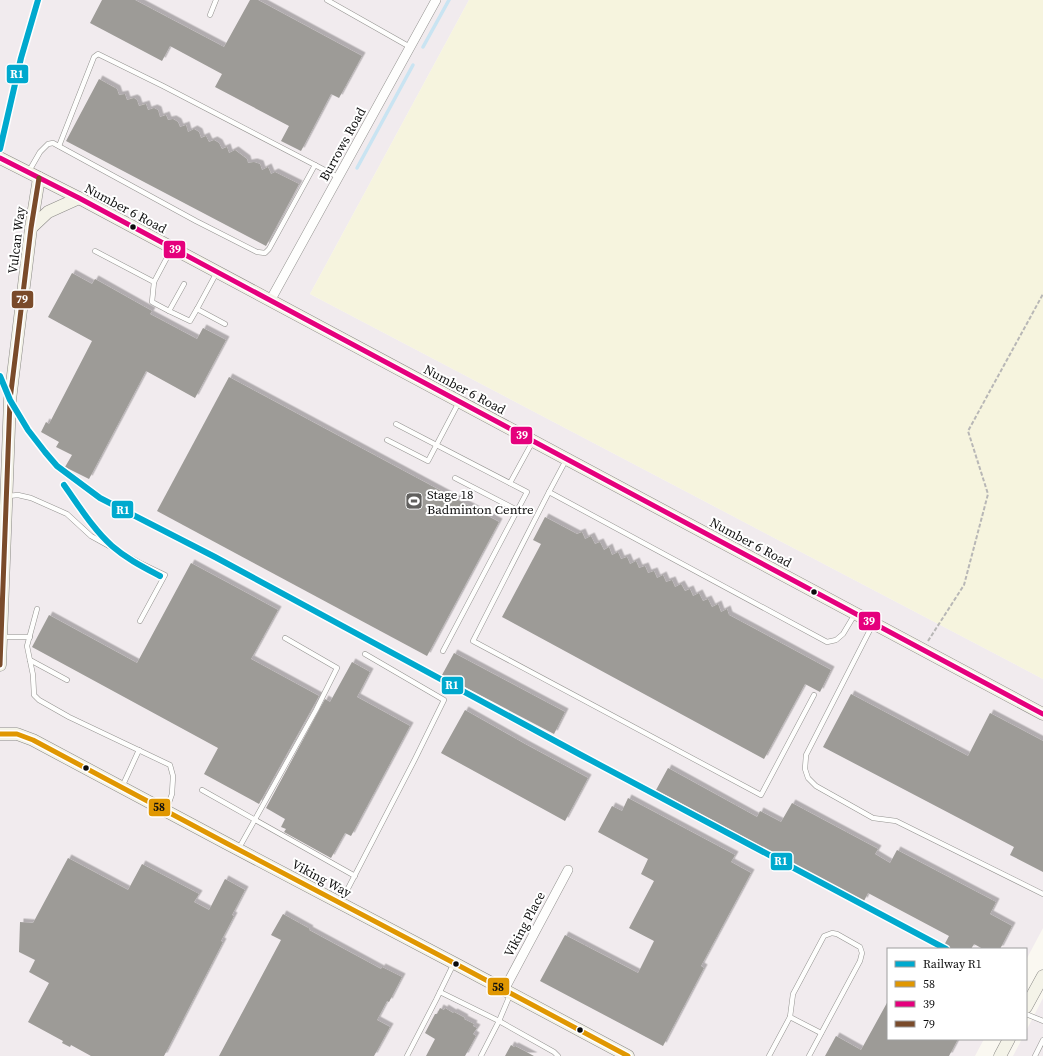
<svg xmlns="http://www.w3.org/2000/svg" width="1043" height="1056" font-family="'Source Serif 4',serif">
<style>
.industrial{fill:#f1ebee}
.farmland{fill:#f6f4de}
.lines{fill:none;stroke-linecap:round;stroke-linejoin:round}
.stream{stroke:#c9e4f2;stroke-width:3.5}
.building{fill:#9d9b97;filter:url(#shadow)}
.lane-casing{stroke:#949390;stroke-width:5.5}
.street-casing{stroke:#949390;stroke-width:10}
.secondary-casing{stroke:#8a8986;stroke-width:13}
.path{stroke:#b8b7b6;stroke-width:2;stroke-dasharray:4 2;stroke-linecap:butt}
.lane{stroke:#fefefd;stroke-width:4.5}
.street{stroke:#fefefd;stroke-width:9}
.secondary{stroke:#f4f3e8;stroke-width:12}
.bus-1-casing{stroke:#fff;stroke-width:8}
.bus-2-casing{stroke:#fff;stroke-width:8}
.bus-3-casing{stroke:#fff;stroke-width:8}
.bus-1{stroke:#e09701;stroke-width:5}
.bus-2{stroke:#e5007d;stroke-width:5}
.bus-3{stroke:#7a4b2a;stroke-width:5}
.rail-1-casing{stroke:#fff;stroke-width:9}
.rail-1{stroke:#00a9ce;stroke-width:6}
.bus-dot{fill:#0d0d0d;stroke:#fff;stroke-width:1.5}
.labels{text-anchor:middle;stroke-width:4;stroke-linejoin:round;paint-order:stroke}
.street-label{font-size:13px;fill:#0d0d0d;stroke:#fff}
.poi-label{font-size:13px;fill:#0d0d0d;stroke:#fff;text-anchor:start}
.line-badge{stroke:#fff;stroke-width:1.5}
.badge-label{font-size:11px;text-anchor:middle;font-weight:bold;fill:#fff}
.pale-badge-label{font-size:11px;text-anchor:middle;font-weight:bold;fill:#111}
</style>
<defs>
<filter id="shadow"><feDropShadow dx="3.5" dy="-3.5" stdDeviation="0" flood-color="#0004"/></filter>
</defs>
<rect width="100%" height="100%" fill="#faf8f1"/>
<g class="industrial">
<path d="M0 0H469L310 294 1043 679V928L1026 960V949H888V1039H984L975 1056H0Z"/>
<path d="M1043 998V1056H1013L1022 1039H1026V1031Z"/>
</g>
<path class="farmland" d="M469 0H1043V679L310 294Z"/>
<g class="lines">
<g class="stream">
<path d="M423 47 449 0"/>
<path d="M357 168 413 65"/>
</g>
</g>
<g class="building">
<path d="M102 0H135L224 47 250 0H258L362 56 339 98 331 94 301 151 281 141 289 126 215 87 222 74 170 46 162 61 90 23Z"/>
<path d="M99 79 117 89 119 95 125 94 127 100 134 98 137 100 139 106 146 104 148 110 154 108 158 110 160 117 166 115 168 120 173 119 178 122 180 127 186 125 188 132 194 129 199 132 201 138 206 136 209 142 214 140 219 143 222 149 227 147 229 153 235 150 247 159 248 163 254 162 260 164 262 170 268 167 271 174 275 172 299 184 266 246 66 141Z"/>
<path d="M72 273 92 284 95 279 152 311 150 314 197 339 203 328 226 340 195 398 146 371 89 479 65 467 72 455 56 447 59 442 41 432 46 422 49 424 92 341 48 317Z"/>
<path d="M229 377 499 522 427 656 157 511Z"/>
<path d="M545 517 577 534 582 532 585 539 591 536 595 544 600 542 604 550 609 547 612 555 618 552 621 559 627 557 630 564 636 561 639 568 645 566 648 573 654 571 657 578 663 575 666 582 672 580 675 587 681 584 685 591 690 589 693 596 699 593 703 601 708 599 712 607 718 604 721 612 727 609 729 615 831 670 820 692 805 684 764 759 502 617 541 544 533 540Z"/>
<path d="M191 563 278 610 251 659 319 696 259 804 204 774 218 748 32 647 49 615 137 663Z"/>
<path d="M454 653 565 712 554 734 442 675Z"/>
<path d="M352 662 370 672 357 697 410 726 351 836 345 833 331 858 284 832 286 829 281 827 285 819 266 808 325 699 330 702Z"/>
<path d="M851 694 968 756 990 713 1043 741V872L1010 855 1014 847 823 747Z"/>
<path d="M465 710 525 744 588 778 565 821 441 753Z"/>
<path d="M668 768 757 817 760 811 781 822 792 803 878 849 875 854 890 863 897 850 996 902 990 914 1012 926 1000 949H983L974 944 971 949H942L949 936 868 893 864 901 656 790Z"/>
<path d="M628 798 735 855 731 862 751 873 701 966 704 968 663 1046 540 981 565 935 638 973 654 941 629 928 654 881 641 874 648 859 598 832 612 806 622 811Z"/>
<path d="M68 858 128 890 142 864 199 894 194 902 209 910 225 879 245 890 232 915 234 916 221 941 223 942 164 1056H91L71 1045 70 1047 62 1043 63 1041 28 1022 49 983 29 972 35 960 19 952 20 922 33 923Z"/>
<path d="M283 914 310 929 309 930 381 969 382 967 402 977 389 1002 387 1001 377 1020 390 1027 374 1056H219L281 940 271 935Z"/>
<path d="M888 1001V1039H958L949 1056H825L836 1036 861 1050Z"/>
<path d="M440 1008 444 1010 445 1008 453 1013 454 1012 465 1018 464 1019 474 1024 473 1026 477 1028 473 1034 476 1036 465 1056H426L435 1039 425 1033 435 1014H437Z"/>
<path d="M511 1045 514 1047 515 1046 534 1056H505Z"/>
</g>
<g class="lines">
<g class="lane-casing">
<g id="lane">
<path d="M327 0 410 47"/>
<path d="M210 15 216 0"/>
<path d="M59 146 94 57 98 54 163 86 315 165"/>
<path d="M29 171 40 152 48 144 53 143 196 221 257 252 265 253 269 249 315 165 338 177"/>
<path d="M95 251 154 282 172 248"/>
<path d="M217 272 197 309 225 324"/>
<path d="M154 282 152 302 169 311 184 284"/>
<path d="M169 311 190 321 197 309"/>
<path d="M396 424 527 492 443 651"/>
<path d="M387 440 428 461 459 402"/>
<path d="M566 460 549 492 827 642 836 640 843 634 855 614"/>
<path d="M455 478 517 510"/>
<path d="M510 483 533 441"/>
<path d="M549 492 473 641 761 795 814 695"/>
<path d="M8 496 18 495 31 498 67 514 91 536 140 563 165 575 140 621"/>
<path d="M37 609 27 646 33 675 34 695 39 700 69 717 170 765 173 776 172 794 166 811"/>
<path d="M873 624 806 755 805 769 808 778 816 786 873 818 896 821 1043 894"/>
<path d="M3 637H30"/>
<path d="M30 660 67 680"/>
<path d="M122 787 139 750"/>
<path d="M202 790 355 876"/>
<path d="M239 848 316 710 337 668 285 638"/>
<path d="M341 902 415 759 444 700 365 654"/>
<path d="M440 992 499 1021 554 1052 558 1056"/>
<path d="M1026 1014 1043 1021"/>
<path d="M790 1017 821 1033"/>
<path d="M407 1056 436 1000 454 963"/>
<path d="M481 1056 499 1021 510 995"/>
<path d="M769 1056 790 1017 793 994 824 936 832 933 837 934 860 947 862 953 860 961 809 1056"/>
<path d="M1035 1056 1043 1040"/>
</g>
</g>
<g class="street-casing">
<g id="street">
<path d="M270 301 436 0"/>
<path d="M504 990 568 870"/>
</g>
</g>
<g class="secondary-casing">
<g id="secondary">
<path d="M0 158 79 198 1043 714"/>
<path d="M31 228 48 212 79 198"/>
<path d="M0 665 10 400 31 228 39 178"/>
<path d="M0 734H17L33 740 226 843 454 963 628 1056"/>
<path d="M1026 1007 1043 976"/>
<path d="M1000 1056 1009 1039"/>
</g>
</g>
<path class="path" d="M928 641 964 585 988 494 968 431 1043 294"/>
<use href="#lane" class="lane"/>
<use href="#street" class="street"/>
<use href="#secondary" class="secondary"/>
<g class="bus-1-casing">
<path id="bus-1" d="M0 734H17L33 740 226 843 454 963 628 1056"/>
</g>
<g class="bus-2-casing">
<path id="bus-2" d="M0 158 79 198 1043 714"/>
</g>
<g class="bus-3-casing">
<path id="bus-3" d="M0 665 10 400 31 228 39 178"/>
</g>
<use href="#bus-1" class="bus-1"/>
<use href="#bus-2" class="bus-2"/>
<use href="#bus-3" class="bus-3"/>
<g class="rail-1-casing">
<g id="rail-1">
<path d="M0 149 21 58 38 0"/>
<path d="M0 376 10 400 28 430 45 452 57 466 100 498 215 557 581 755 946 949"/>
<path d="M64 485C79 506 93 529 112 546 127 559 143 567 160 576"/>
</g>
</g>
<use href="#rail-1" class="rail-1"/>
</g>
<defs>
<g id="stadium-square" transform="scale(0.9)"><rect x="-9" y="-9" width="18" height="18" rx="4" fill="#605f5d" stroke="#fff"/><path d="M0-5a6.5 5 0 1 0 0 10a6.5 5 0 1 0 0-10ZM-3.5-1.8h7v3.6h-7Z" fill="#fff"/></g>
</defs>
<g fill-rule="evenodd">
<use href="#stadium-square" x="414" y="501"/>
</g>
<g class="bus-dot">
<circle cx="133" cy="227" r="3.5"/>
<circle cx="814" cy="592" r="3.5"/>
<circle cx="86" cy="768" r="3.5"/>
<circle cx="456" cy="964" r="3.5"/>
<circle cx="580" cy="1030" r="3.5"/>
</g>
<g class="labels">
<g class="street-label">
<text transform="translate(342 144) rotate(-61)" y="5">Burrows Road</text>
<text transform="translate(126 208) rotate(28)" y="5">Number 6 Road</text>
<text transform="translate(16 240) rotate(-83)" y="5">Vulcan Way</text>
<text transform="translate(465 389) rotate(28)" y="5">Number 6 Road</text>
<text transform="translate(751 542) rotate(28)" y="5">Number 6 Road</text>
<text transform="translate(322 878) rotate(28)" y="5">Viking Way</text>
<text transform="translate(524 924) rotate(-62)" y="5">Viking Place</text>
</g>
<g class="poi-label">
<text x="427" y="499">Stage 18<tspan x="427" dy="15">Badminton Centre</tspan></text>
</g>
</g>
<g class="line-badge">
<rect x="6" y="64" width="23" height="20" rx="4" fill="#00a9ce"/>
<rect x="163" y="240" width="23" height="19" rx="4" fill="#e5007d"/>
<rect x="11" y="290" width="23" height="19" rx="4" fill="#7a4b2a"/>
<rect x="510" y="426" width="23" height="19" rx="4" fill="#e5007d"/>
<rect x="111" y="500" width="23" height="19" rx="4" fill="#00a9ce"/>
<rect x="858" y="611" width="23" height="20" rx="4" fill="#e5007d"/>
<rect x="441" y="676" width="23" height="19" rx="4" fill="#00a9ce"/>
<rect x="148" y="798" width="23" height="19" rx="4" fill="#e09701"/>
<rect x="770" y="852" width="23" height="19" rx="4" fill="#00a9ce"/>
<rect x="487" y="977" width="23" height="19" rx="4" fill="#e09701"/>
</g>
<g class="badge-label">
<text x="17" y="78">R1</text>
<text x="175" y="253">39</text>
<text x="22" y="303">79</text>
<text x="522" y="439">39</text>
<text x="123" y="514">R1</text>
<text x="869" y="625">39</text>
<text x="452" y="689">R1</text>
<text x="781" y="865">R1</text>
</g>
<g class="pale-badge-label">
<text x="159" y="811">58</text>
<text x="498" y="991">58</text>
</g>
<rect x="887" y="948" width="140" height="92" fill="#ffffff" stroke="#9e9e9e"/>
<rect x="895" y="961" width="20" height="6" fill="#00a9ce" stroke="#9e9e9e"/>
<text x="923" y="968" font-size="12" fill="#0d0d0d">Railway R1</text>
<rect x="895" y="981" width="20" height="6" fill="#e09701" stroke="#9e9e9e"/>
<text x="923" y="988" font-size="12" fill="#0d0d0d">58</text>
<rect x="895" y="1001" width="20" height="6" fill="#e5007d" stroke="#9e9e9e"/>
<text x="923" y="1008" font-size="12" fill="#0d0d0d">39</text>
<rect x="895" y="1021" width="20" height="6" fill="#7a4b2a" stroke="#9e9e9e"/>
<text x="923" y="1028" font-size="12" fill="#0d0d0d">79</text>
</svg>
